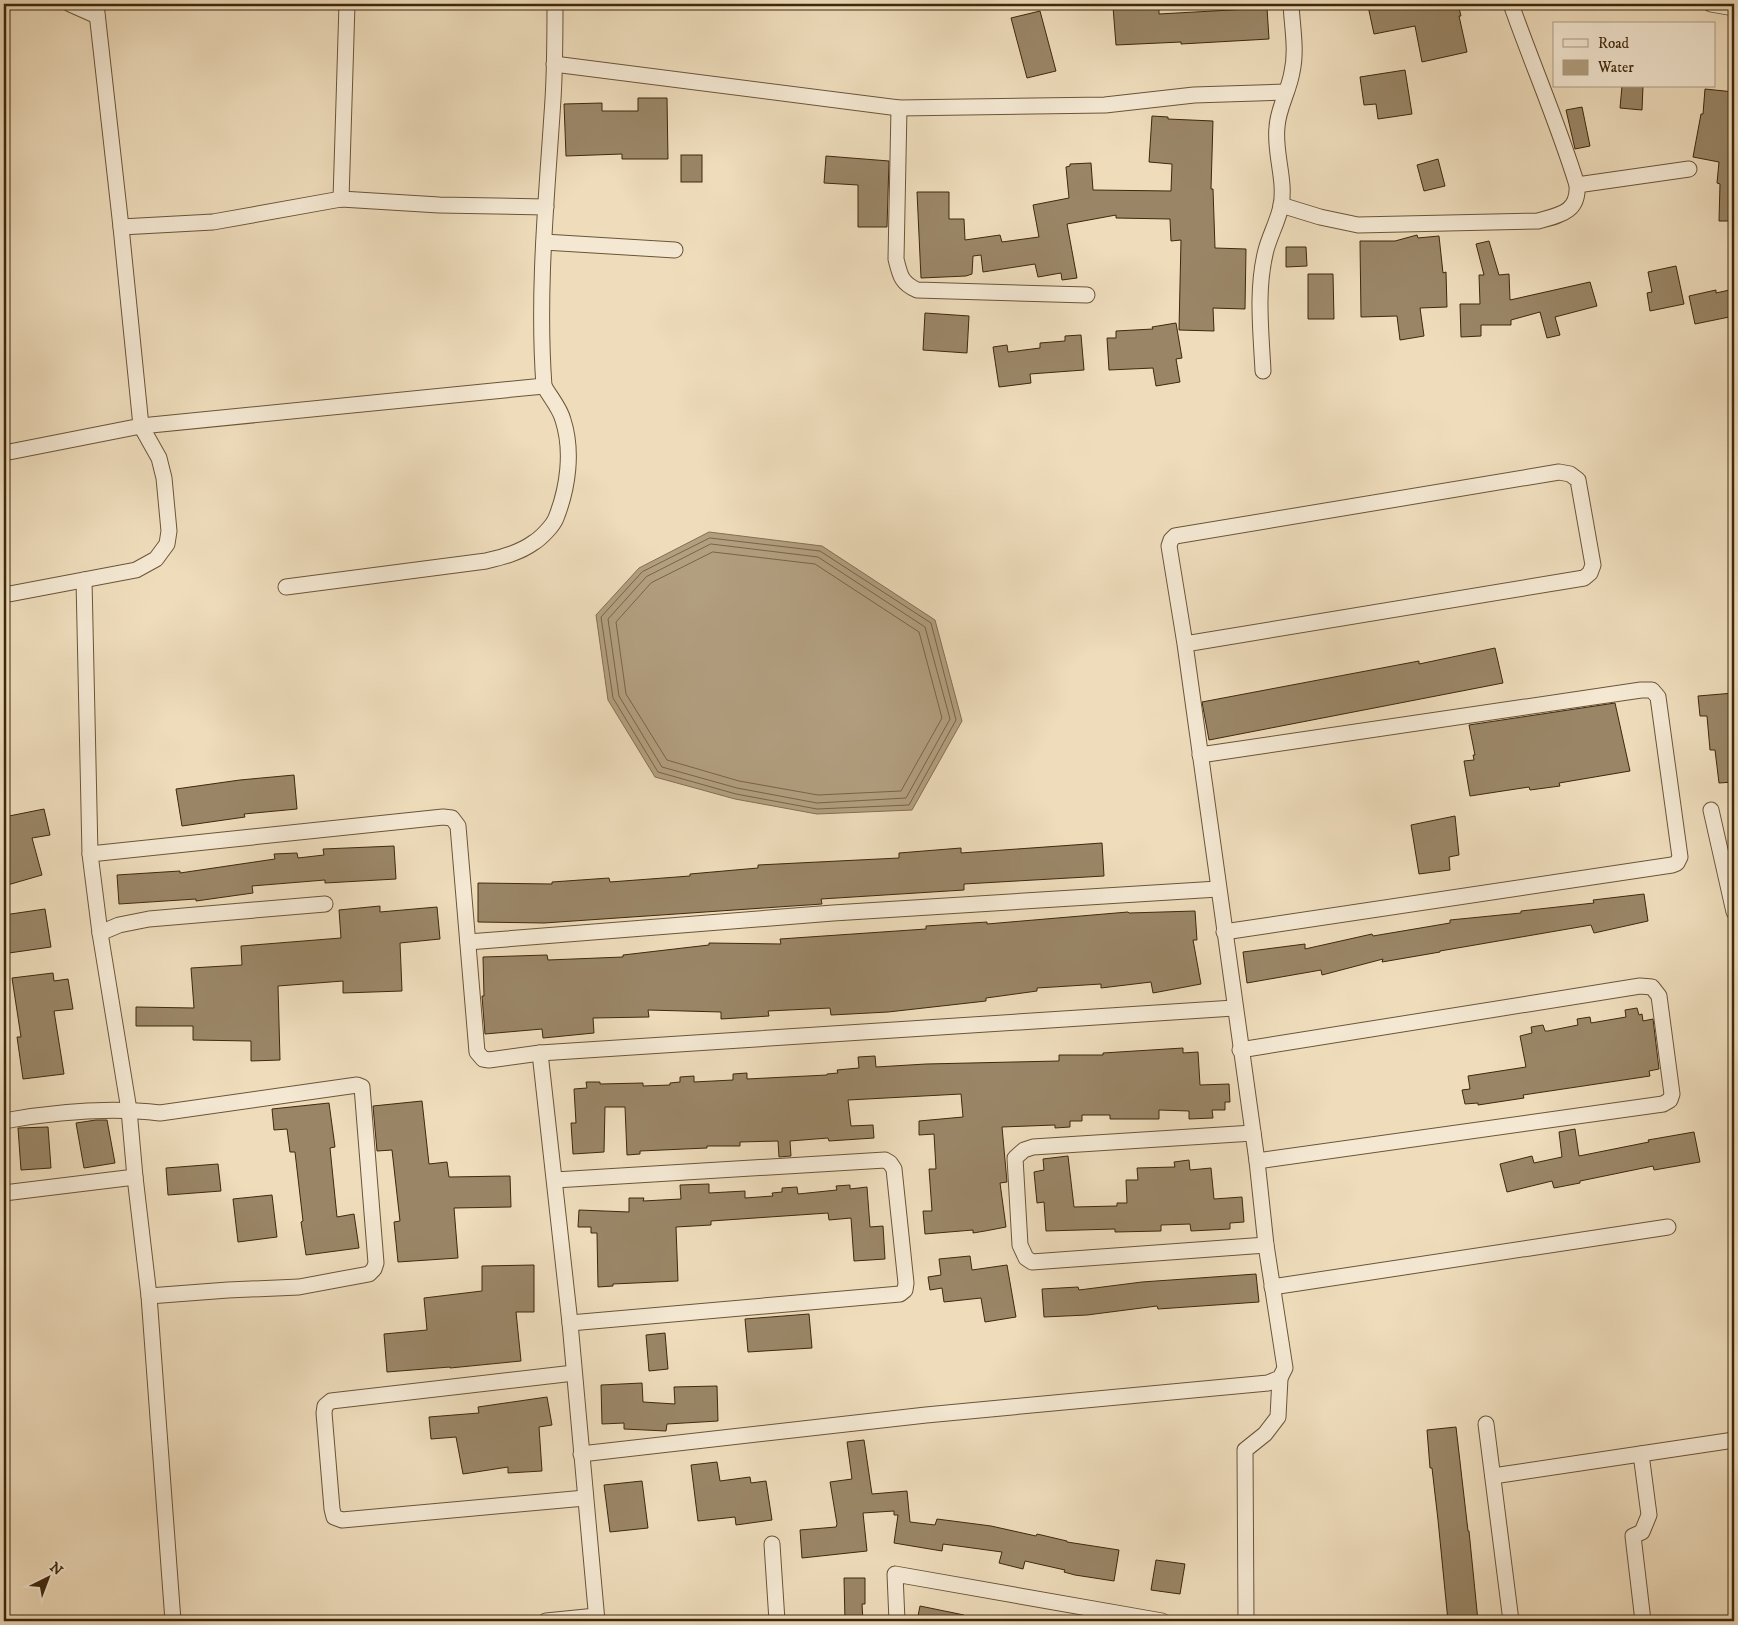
<svg xmlns="http://www.w3.org/2000/svg" width="1738" height="1625" font-family="'IM FELL DW Pica',serif">
<style>
.water{fill:#b29f80;stroke:#846f52}
.lines{fill:none;stroke-linecap:round;stroke-linejoin:round}
.shore{stroke:#786446;stroke-width:1}
.building{fill:#9a8667;stroke:#3f280c}
.street-casing{stroke:#6b5538;stroke-width:17}
.street{stroke:#f4e8d3;stroke-width:15}
</style>
<rect width="100%" height="100%" fill="#eedcbb"/>
<filter id="stains"><feTurbulence type="fractalNoise" baseFrequency=".004" numOctaves="4"/><feColorMatrix values="0 0 0 0 .2 0 0 0 0 .09 0 0 0 0 .02 0 0 0 .5 -.17"/></filter>
<radialGradient id="worn" r=".72"><stop offset=".6" stop-color="#630" stop-opacity="0"/><stop offset="1" stop-color="#630" stop-opacity=".3"/></radialGradient>
<path class="water" d="M709 532 822 546 935 620 962 721 912 810 817 814 735 799 655 777 608 700 596 615 639 568Z"/>
<g class="lines">
<g class="shore">
<path d="M710 538 820 551 931 623 956 720 909 805 817 809 736 794 658 772 613 698 601 617 642 572Z"/>
<path d="M711 544 818 557 925 627 950 719 906 798 817 803 737 788 662 767 619 696 608 619 646 577Z"/>
<path d="M713 552 815 564 919 632 942 718 901 791 818 795 739 781 667 760 626 694 616 622 651 583Z"/>
</g>
</g>
<g class="building">
<path d="M1379 4H1458L1461 16H1459L1467 52 1422 62 1415 26 1374 34 1368 6Z"/>
<path d="M1159 5V14L1267 8 1269 39 1181 44V42L1116 45 1113 7Z"/>
<path d="M1040 11 1056 71 1027 78 1011 18Z"/>
<path d="M1405 70 1412 114 1378 119 1376 104 1364 105 1360 77Z"/>
<path d="M1622 86H1643L1642 110 1620 108Z"/>
<path d="M1705 89 1734 92V221H1719L1720 184 1717 183 1719 162 1693 157 1701 114H1703Z"/>
<path d="M638 98H667L668 159H622V154L566 156 564 104 602 103V111H638Z"/>
<path d="M1582 107 1590 146 1575 149 1566 110Z"/>
<path d="M1152 116 1168 117V119L1213 121 1211 189H1213L1215 248 1246 249 1245 309 1213 308 1214 331 1179 330 1181 240 1171 241 1170 219 1116 218V215L1067 224 1077 278 1062 280 1061 273 1038 277 1035 264 983 272 981 255 973 256 972 274 966 276 921 278 917 192H949V219H964L965 240 1000 235 1002 242 1039 237 1033 205 1069 198 1066 167 1070 166V164L1091 163 1093 190 1171 191 1172 164 1149 162Z"/>
<rect x="681" y="155" width="21" height="27"/>
<path d="M826 156 889 161 887 227H858V185L824 183Z"/>
<path d="M1438 159 1445 186 1424 191 1417 165Z"/>
<path d="M1417 235 1418 238 1439 236 1443 273 1446 272 1447 307 1420 308 1424 336 1400 340 1397 316 1361 317 1360 241H1395Z"/>
<path d="M1489 241 1499 275 1509 274 1510 300 1590 282 1597 306 1555 317 1560 335 1547 338 1540 312 1511 320V325H1481V336L1461 337 1460 304H1480L1479 275H1484L1476 244Z"/>
<path d="M1286 247H1306L1307 266 1286 267Z"/>
<path d="M1676 266 1684 304 1650 311 1647 293 1652 292 1648 272Z"/>
<path d="M1308 274H1333L1334 319H1308Z"/>
<path d="M1734 289V316L1695 324 1689 296 1716 290V293Z"/>
<path d="M925 313 969 316 967 353 923 350Z"/>
<path d="M1176 323 1182 358 1176 359 1180 382 1156 386 1153 368 1109 370 1107 338H1116V331L1153 329 1152 327Z"/>
<path d="M1081 335 1084 370 1030 374 1031 383 999 387 993 347 1007 345 1008 352 1040 348V343L1065 341V336Z"/>
<path d="M1495 648 1503 683 1209 740 1202 702 1419 661V664Z"/>
<path d="M1734 693V713L1730 714 1734 748H1733L1734 782 1719 783 1715 750H1710L1707 716H1700L1698 696Z"/>
<path d="M1615 703 1630 771 1559 783 1560 786 1530 790 1529 787 1470 796 1464 761 1474 760 1473 755H1475L1469 725Z"/>
<path d="M294 775 297 809 244 814 245 817 182 826 176 789 240 780Z"/>
<path d="M44 809 50 835 32 838 42 875 4 886V817Z"/>
<path d="M1455 816 1459 855 1449 857 1450 870 1419 874 1411 825Z"/>
<path d="M1102 843 1104 876 964 884V890L821 899 822 904 544 923 478 922V883L552 884V882L609 878 610 882 690 876V874L758 868V865L899 858V853L961 848V853Z"/>
<path d="M394 846 396 879 325 883V880L252 886 253 893 196 901V899L119 904 117 875 180 871V873L275 859 274 854 297 853 298 858 324 855 323 849Z"/>
<path d="M1644 894 1648 921 1594 933 1591 925 1440 951V952L1382 962 1383 959 1322 975 1321 970 1247 983 1243 952 1305 944V949L1372 934 1373 936 1450 923V920L1521 913V911L1594 903 1593 900Z"/>
<path d="M380 906V912L437 907 440 939 400 943 402 991 343 993V981L278 986 280 1060 251 1061V1041L193 1040V1026H136V1007L194 1008 191 968 242 965 241 946 341 938 339 910Z"/>
<path d="M45 909 51 947 9 953 4 915Z"/>
<path d="M1195 911 1197 940H1193L1201 984 1153 993 1151 982 1101 988V984L1037 988V991L986 998V1001L888 1012 831 1015 830 1008 768 1011 769 1016 721 1019V1012L648 1010 649 1017 593 1018 594 1033 543 1038 542 1029 485 1034 482 996H484L483 957 547 955 548 960 623 957V955L709 945V943L781 944 780 939 926 929V926L987 922V924L1128 912 1129 913Z"/>
<path d="M53 973 54 981 68 979 73 1009 54 1011 64 1074 23 1079 17 1037H21L12 978Z"/>
<path d="M1637 1008 1639 1015 1642 1014 1643 1021 1653 1019 1659 1069 1649 1071 1650 1076 1523 1095 1524 1098 1478 1105V1103L1465 1104 1462 1090 1470 1089 1468 1076 1526 1067 1520 1036 1532 1033 1531 1027 1543 1025 1545 1031H1548L1578 1025 1577 1019 1590 1017 1591 1023 1626 1017 1625 1010Z"/>
<path d="M1183 1048V1053L1198 1052 1200 1085 1229 1084 1230 1102H1225V1110H1212L1213 1118 1189 1119V1111L1159 1110V1119H1110V1115H1082V1121H1070V1127L1055 1128V1125L1002 1127 1007 1182 1000 1183 1006 1227 985 1231 973 1233V1230L925 1234 923 1211H932L929 1169H936L934 1134 919 1135V1121L963 1117 961 1094 848 1100 851 1126 873 1125 874 1138 829 1141 828 1138 790 1141 791 1156 779 1157 778 1141 740 1142V1146H707V1148L640 1151V1154L627 1155 625 1107H605L604 1152 573 1154 571 1123H576L574 1089 587 1088 586 1082H600V1084L643 1083V1086L670 1085V1083L680 1082V1077L694 1076V1082L733 1080V1074L747 1073V1079L827 1075V1074L838 1073 837 1070 859 1068 858 1057 875 1056 876 1067 926 1064 1059 1061V1055H1103V1053Z"/>
<path d="M422 1101 429 1164 447 1162 449 1177 510 1176 511 1207 454 1208 458 1258 398 1262 394 1222 400 1221 392 1150 377 1151 373 1106Z"/>
<path d="M329 1103 335 1147 330 1148 337 1217 354 1214 359 1248 306 1255 301 1222 303 1221 295 1152H290L287 1129 274 1130 272 1109Z"/>
<path d="M96 1120H107L115 1163 84 1168 76 1123Z"/>
<path d="M48 1127 51 1168 21 1170 18 1128Z"/>
<path d="M1575 1129 1579 1156 1649 1142 1648 1140 1694 1132 1700 1162 1654 1170 1653 1166 1580 1181V1183L1554 1188 1552 1181 1507 1192 1500 1164 1532 1156 1534 1163 1562 1157 1559 1132Z"/>
<path d="M1068 1156 1074 1207 1117 1206V1203H1127L1126 1180H1138L1137 1168 1175 1167 1174 1162 1189 1160 1190 1170 1211 1168 1214 1199 1242 1197 1244 1222 1230 1223V1229L1191 1231 1190 1224 1161 1225V1231L1115 1232V1229L1046 1231 1044 1202 1037 1203 1034 1172 1044 1170 1043 1159Z"/>
<path d="M218 1164 221 1191 168 1195 166 1168Z"/>
<path d="M709 1184V1193L745 1191V1198L773 1196 772 1193 782 1192V1188L797 1187 798 1194 837 1190 836 1186 850 1185V1189L867 1187 870 1227 883 1226 885 1259 854 1261 851 1218 829 1220 828 1213 711 1221V1225L676 1227 678 1281 613 1284V1286L598 1287 597 1233H591V1227H578L579 1210 629 1212V1198H644L643 1201 681 1199 680 1185Z"/>
<path d="M272 1195 277 1237 238 1242 233 1199Z"/>
<path d="M970 1256 972 1270 1007 1265 1016 1317 985 1322 981 1298 944 1302 942 1288 930 1290 928 1277 941 1275 939 1259Z"/>
<path d="M534 1265V1312H516L521 1361 450 1368V1367L387 1372 384 1334 427 1330 424 1298 482 1291V1266Z"/>
<path d="M1256 1274 1259 1302 1158 1309 1157 1306 1087 1315 1044 1317 1042 1289 1078 1287 1079 1290 1142 1282Z"/>
<path d="M809 1314 812 1348 748 1352 745 1319Z"/>
<path d="M665 1333 668 1369 649 1371 646 1335Z"/>
<path d="M642 1383 643 1402 675 1404 674 1387 717 1386 718 1421 667 1424 666 1431 624 1429V1423L602 1424 601 1385Z"/>
<path d="M547 1397 552 1425 539 1427 542 1471 508 1473V1467L463 1474 456 1437 431 1439 429 1417 479 1413 478 1407Z"/>
<path d="M1456 1427 1468 1531H1469L1478 1621H1448L1438 1520 1432 1468H1430L1427 1430Z"/>
<path d="M864 1440 872 1494 907 1491 910 1522 935 1525 937 1519 991 1526 1036 1536 1037 1534 1067 1541V1542L1119 1550 1114 1581 1075 1575 1064 1572 1065 1570 1025 1561 1023 1569 999 1563 1002 1552 943 1544 942 1551 894 1543 898 1515H894V1511L863 1513 867 1551 802 1558 800 1530 836 1527 837 1524 830 1482 852 1479 847 1442Z"/>
<path d="M717 1462 720 1481 750 1477 751 1483 766 1481 772 1520 736 1525 735 1517 698 1521 691 1465Z"/>
<path d="M642 1481 648 1528 610 1532 604 1485Z"/>
<path d="M1156 1560 1185 1564 1180 1594 1151 1590Z"/>
<path d="M844 1578H865V1604H862L863 1621H845Z"/>
<path d="M920 1606 964 1615V1621H917Z"/>
</g>
<g class="lines">
<g class="street-casing">
<g id="street">
<path d="M70 4 97 16"/>
<path d="M1711 4 1734 8"/>
<path d="M554 64 899 108 1105 105 1194 95 1286 92"/>
<path d="M899 108 896 259C900 275 901 283 917 290L1087 295"/>
<path d="M1577 185 1689 169"/>
<path d="M341 199 347 4"/>
<path d="M1281 205 1320 217 1358 225 1538 221C1560 215 1579 212 1577 185 1558 123 1532 64 1511 4"/>
<path d="M121 227 213 222 341 199 439 205 546 207"/>
<path d="M544 242 675 250"/>
<path d="M1263 371C1261 331 1256 289 1266 250 1270 235 1278 221 1281 206 1286 180 1274 153 1277 127 1278 108 1289 91 1292 72 1297 50 1292 26 1291 4"/>
<path d="M4 453 141 426 121 227 96 4"/>
<path d="M84 580 90 854 100 933 129 1110 135 1177 149 1296 173 1621"/>
<path d="M286 587 486 561C502 557 519 553 533 543 540 539 553 526 556 518 568 488 573 451 563 420 560 408 550 397 544 386"/>
<path d="M4 595 136 570 156 559 167 544 169 531 164 478 159 458 141 426 544 386C537 290 547 194 553 99 555 67 555 35 555 4"/>
<path d="M1200 755 1641 690H1652L1658 697 1680 857 1677 863 1672 865 1224 932"/>
<path d="M1711 810 1734 912"/>
<path d="M90 854 443 817 452 818 458 826 477 1052 483 1059 489 1060 540 1053 1234 1008"/>
<path d="M100 933 119 925 149 919 325 904"/>
<path d="M468 942 833 913 1218 889"/>
<path d="M1240 1050 1640 986 1652 987 1659 996 1672 1094 1670 1100 1663 1104 1257 1161"/>
<path d="M540 1053 570 1323 597 1621"/>
<path d="M4 1121C54 1112 109 1107 160 1113L357 1085 362 1087 376 1263 374 1269 369 1274 299 1287 228 1290 149 1296"/>
<path d="M1253 1133 1033 1147 1024 1150 1015 1158 1020 1245 1026 1258 1032 1262 1266 1245"/>
<path d="M555 1180 885 1160 890 1163 894 1169 906 1283 905 1290 900 1294 570 1323"/>
<path d="M4 1193 135 1177"/>
<path d="M1272 1287 1668 1227"/>
<path d="M574 1373 331 1401 325 1406 324 1413 332 1509 334 1517 342 1520 585 1498"/>
<path d="M1486 1424 1511 1621"/>
<path d="M581 1454 926 1415 1268 1383 1280 1378 1285 1368 1266 1245 1257 1161 1185 644 1169 546 1171 540 1175 536 1559 472 1570 474 1578 480 1593 565 1590 573 1584 578 1185 644"/>
<path d="M1641 1454 1649 1515 1642 1532 1633 1536 1643 1621"/>
<path d="M1493 1476 1734 1440"/>
<path d="M772 1544 777 1621"/>
<path d="M546 1621 596 1616"/>
<path d="M897 1621 895 1574 1162 1621"/>
<path d="M1246 1621 1245 1450 1265 1434 1278 1417 1280 1378"/>
</g>
</g>
<use href="#street" class="street"/>
</g>
<rect width="1738" height="1625" fill="none" stroke="#eedcbb" stroke-width="20"/>
<rect x="5" y="5" width="1728" height="1615" fill="none" stroke="#3f280c" stroke-width="2.5"/>
<rect x="10" y="10" width="1718" height="1605" fill="none" stroke="#3f280c"/>
<rect x="1553" y="22" width="162" height="65" fill="#f4e8d3" stroke="#ac9b83"/>
<rect x="1563" y="39" width="25" height="8" fill="#f4e8d3" stroke="#ac9b83"/>
<text x="1598" y="48" font-size="15" fill="#3f280c">Road</text>
<rect x="1563" y="60" width="25" height="15" fill="#b29f80" stroke="#ac9b83"/>
<text x="1598" y="72" font-size="15" fill="#3f280c">Water</text>
<g transform="translate(48 1578) rotate(42)" stroke="#f4e8d3" stroke-width="4" paint-order="stroke">
<path d="M0-4L9 19L0 12L-9 19Z" fill="#3f280c"/>
<text y="-8" font-size="14" font-weight="bold" text-anchor="middle" fill="#3f280c">N</text>
</g>
<rect width="100%" height="100%" filter="url(#stains)"/>
<rect width="100%" height="100%" fill="url(#worn)"/>
</svg>
